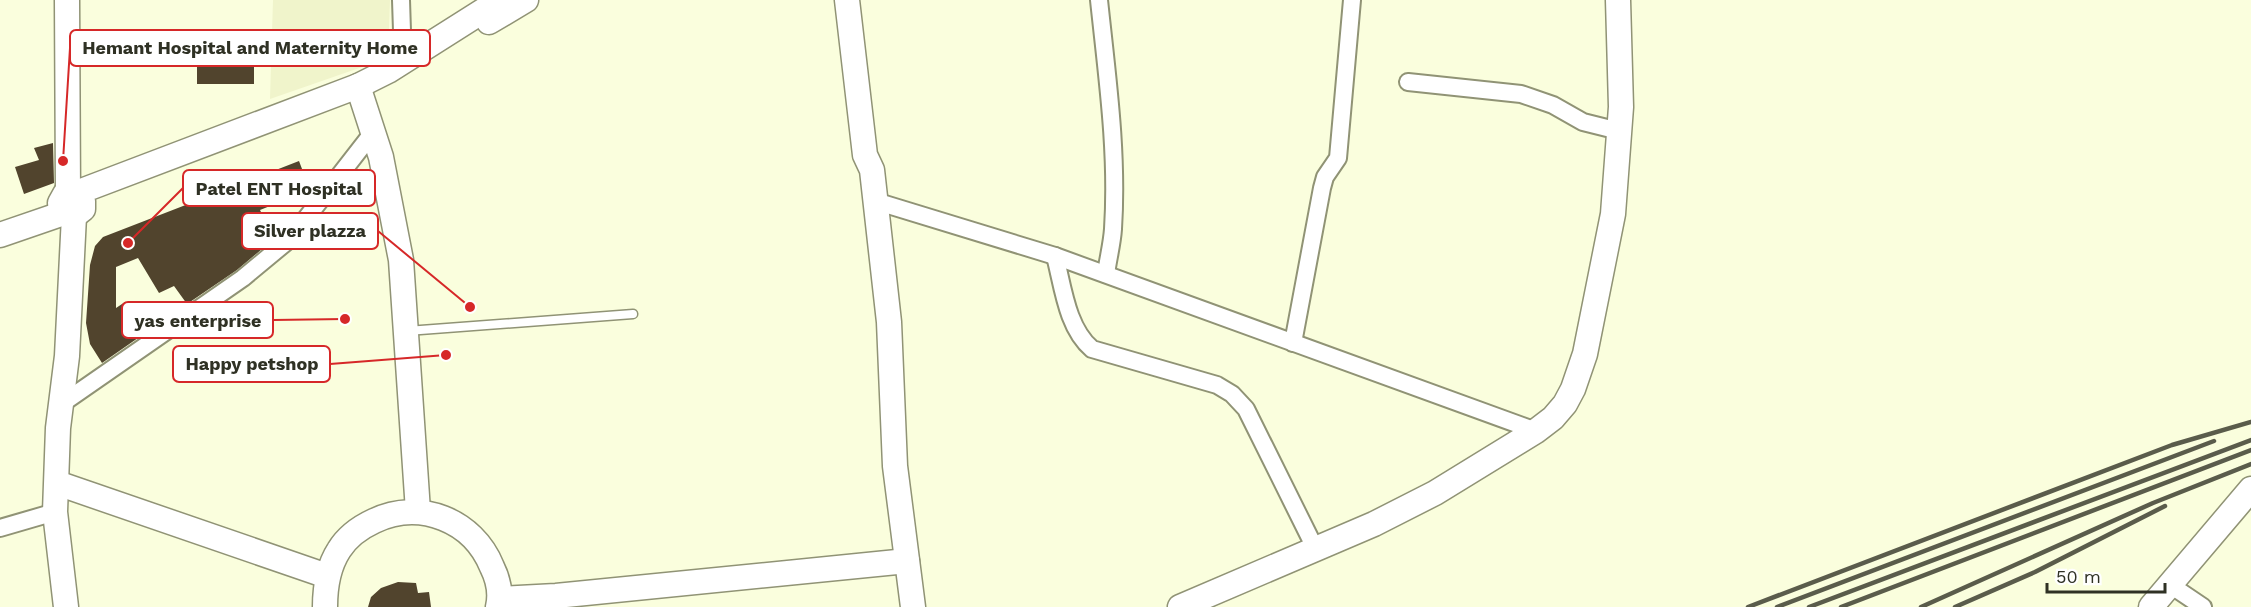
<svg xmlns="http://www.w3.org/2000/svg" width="2251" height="607" font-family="'Work Sans',sans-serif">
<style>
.built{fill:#f0f4cb}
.building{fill:#51442d}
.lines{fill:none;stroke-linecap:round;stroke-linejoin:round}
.lane-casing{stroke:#909375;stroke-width:11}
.street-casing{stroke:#909375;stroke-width:20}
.secondary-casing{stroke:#909375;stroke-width:27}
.lane{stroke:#fff;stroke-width:8}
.street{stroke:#fff;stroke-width:16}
.secondary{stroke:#fff;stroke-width:24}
.rail{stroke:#5a5c4b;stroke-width:4.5}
.leader{fill:none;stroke:#d62828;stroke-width:2}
.callout-dot{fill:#d62828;stroke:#fff;stroke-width:2}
.callout{fill:#fff;stroke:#d62828;stroke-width:2}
.callout-label{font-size:18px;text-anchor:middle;font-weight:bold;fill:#2f3124}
</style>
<rect width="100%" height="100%" fill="#fafedd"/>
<path class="built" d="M273 0H390L388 58 270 99Z"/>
<g class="building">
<path d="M197 60 254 61V84H197Z"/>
<path d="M53 143 54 183 24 194 15 167 39 160 34 148Z"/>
<path d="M299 161 310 190 260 210 274 239 237 270 187 304 174 286 159 293 138 258 116 267V308L125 302 132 318 138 314 148 331 102 363 90 344 86 323 90 265 95 246 103 237Z"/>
<path d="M398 582 416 583 418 593 429 592 431 607H368L371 597 381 588Z"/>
</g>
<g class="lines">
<g class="lane-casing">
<path id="lane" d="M407 331 633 314"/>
</g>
<g class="street-casing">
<g id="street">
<path d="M401 0 403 62"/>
<path d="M1099 0C1107 76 1118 152 1113 229 1112 244 1108 259 1106 274"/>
<path d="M1408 82 1521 94 1553 105 1583 122 1619 131"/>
<path d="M875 201 1055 256 1536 431"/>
<path d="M1055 256C1063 287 1067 328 1092 349L1217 385 1232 394 1246 409 1316 550"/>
<path d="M1293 343 1322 188 1325 177 1338 158 1352 0"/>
<path d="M60 405 243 278 290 239 374 131"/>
<path d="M0 528 55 512"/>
<path d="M2169 584 2203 607"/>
</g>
</g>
<g class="secondary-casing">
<g id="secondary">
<path d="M67 0 68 193"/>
<path d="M847 0 865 155 872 170 889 322 895 466 913 607"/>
<path d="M489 22 526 0"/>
<path d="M358 86 381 157 401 260 418 511"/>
<path d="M76 193 83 201V209L74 216C65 216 60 212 60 203L65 194 76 193 358 86 388 71 500 0"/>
<path d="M0 235 64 213"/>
<path d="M57 483 327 576"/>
<path d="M500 599 556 596 907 561"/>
<path d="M66 607 55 512 58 428 67 356 74 216"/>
<path d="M325 607C325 587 328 567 339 550 347 537 361 527 374 521 420 499 473 520 492 567 498 579 501 594 498 607"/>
<path d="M1180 607 1374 524 1435 493 1536 431 1553 418 1565 404 1573 389 1585 354 1613 214 1621 107 1618 0"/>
<path d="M2151 607 2251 489"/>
</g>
</g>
<use href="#lane" class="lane"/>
<use href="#street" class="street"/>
<use href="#secondary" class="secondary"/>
<g class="rail">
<path d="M1748 607 2172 445 2251 422"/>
<path d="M1777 607 2214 441"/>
<path d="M1809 607 2251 440"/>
<path d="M1841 607 2251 450"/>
<path d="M1921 607 2153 503 2251 464"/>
<path d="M1955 607 2035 572 2165 506"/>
</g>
</g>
<path class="leader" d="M63 161L70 48M128 243L183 188M470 307L378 231M345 319L273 320M446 355L330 364"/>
<g class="callout-dot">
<circle cx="63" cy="161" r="6"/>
<circle cx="128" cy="243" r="6"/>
<circle cx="470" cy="307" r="6"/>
<circle cx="345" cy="319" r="6"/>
<circle cx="446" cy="355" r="6"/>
</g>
<g class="callout">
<rect x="70" y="30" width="360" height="36" rx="6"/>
<rect x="183" y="170" width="192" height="36" rx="6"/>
<rect x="242" y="213" width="136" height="36" rx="6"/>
<rect x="122" y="302" width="151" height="36" rx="6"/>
<rect x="173" y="346" width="157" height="36" rx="6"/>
</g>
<g class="callout-label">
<text x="250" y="54">Hemant Hospital and Maternity Home</text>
<text x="279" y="195">Patel ENT Hospital</text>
<text x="310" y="237">Silver plazza</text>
<text x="198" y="327">yas enterprise</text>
<text x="252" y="370">Happy petshop</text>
</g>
<path d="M2047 583v9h118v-9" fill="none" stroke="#2f3124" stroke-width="3"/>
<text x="2056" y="583" font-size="18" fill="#2f3124" stroke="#ffffff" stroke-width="4.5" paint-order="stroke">50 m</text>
</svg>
